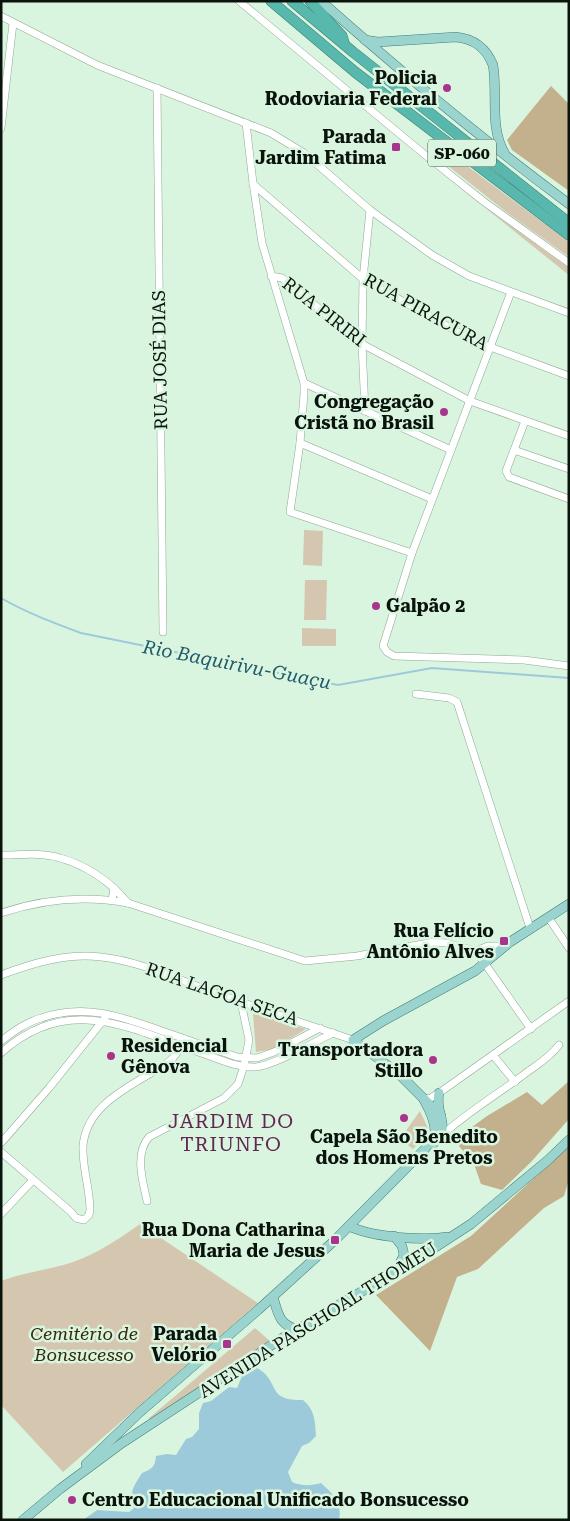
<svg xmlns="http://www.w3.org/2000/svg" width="570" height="1521" font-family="'Roboto Serif',serif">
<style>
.green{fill:#d5c7af}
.forest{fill:#c3b08d}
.water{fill:#9dcada}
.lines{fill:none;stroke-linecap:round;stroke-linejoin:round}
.stream{stroke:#9dcada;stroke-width:2}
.minor-casing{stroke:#8ea793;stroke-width:8}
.major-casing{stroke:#3d7f75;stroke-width:10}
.highway-casing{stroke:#3d7f75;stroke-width:11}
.minor{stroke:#fff;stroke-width:7}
.major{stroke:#9bd4ce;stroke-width:9}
.highway{stroke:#59b8ad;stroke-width:10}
.poi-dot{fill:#a9348d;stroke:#daf5df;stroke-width:2}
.labels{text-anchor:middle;stroke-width:5;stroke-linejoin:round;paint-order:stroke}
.shield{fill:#daf5df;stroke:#48584c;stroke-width:1}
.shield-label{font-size:16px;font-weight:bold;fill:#0a140d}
.poi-label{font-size:18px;font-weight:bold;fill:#0a140d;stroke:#daf5df;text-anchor:end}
.street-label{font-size:18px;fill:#0a140d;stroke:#daf5df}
.park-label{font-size:18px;font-style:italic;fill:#38290b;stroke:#daf5df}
.water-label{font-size:19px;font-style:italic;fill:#1f5a6b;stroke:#daf5df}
.quarter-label{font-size:20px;letter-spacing:1px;fill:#602751;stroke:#daf5df}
</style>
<rect width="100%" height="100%" fill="#daf5df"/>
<g class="green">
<path d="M454 156 569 242V257L505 211 447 165Z"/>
<path d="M484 207 569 268V275L565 272Z"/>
<path d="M304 530 323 531 322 566 303 565Z"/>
<path d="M305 580H327L326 620H304Z"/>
<path d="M302 628 336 629V646H302Z"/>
<path d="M256 1013 306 1029 273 1049 256 1052 253 1014Z"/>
<path d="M420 1111 427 1126 428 1133 413 1149 400 1139Z"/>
<path d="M140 1224 258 1303 63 1472 1 1405V1281C24 1272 50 1270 73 1262 98 1253 119 1239 140 1224Z"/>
<path d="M255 1328 270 1341 157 1418 148 1419Z"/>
</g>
<g class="forest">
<path d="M551 86 569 104V191L512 150 507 140Z"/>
<path d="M569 1081V1119L531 1162 502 1190 481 1184 474 1164 459 1146 468 1130 487 1116 527 1092 542 1105Z"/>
<path d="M569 1146V1179L564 1196 544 1208 478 1269 457 1277 430 1351 376 1295 471 1236Z"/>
</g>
<path class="water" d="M257 1368C281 1381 265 1401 303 1400 315 1410 315 1421 316 1436L309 1443 302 1446 288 1472 292 1482C302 1486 310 1486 321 1483 332 1493 343 1503 339 1520H83L97 1510 129 1512 134 1508C130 1490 132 1489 142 1473 152 1469 155 1467 156 1456L167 1454 176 1455 186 1439 192 1437 199 1429V1413L203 1403 211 1401 229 1387 237 1388 242 1376Z"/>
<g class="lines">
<path class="stream" d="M1 598C27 613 54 623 81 633L338 685 432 668 569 678"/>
<g class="minor-casing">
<g id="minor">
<path d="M239 1 424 154 483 201 569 263"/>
<path d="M1 16 97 65 271 133 304 153 370 210 432 255 469 276 569 313"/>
<path d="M157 88 163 632"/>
<path d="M246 123 253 183 262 243 304 383V394L300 443 290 512 412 553"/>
<path d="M1 128 13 23"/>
<path d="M253 184 363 279 474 341 569 376"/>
<path d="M271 276 282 278 362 344 470 401 569 436"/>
<path d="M511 292 412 553 383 646 387 652 394 656 524 660 569 666"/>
<path d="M304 383 451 450"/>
<path d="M365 411 362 344 363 279 370 210"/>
<path d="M525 421 506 471 509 477 569 499"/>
<path d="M300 443 432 499"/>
<path d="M514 450 569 469"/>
<path d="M416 694 449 698 457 702 530 928"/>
<path d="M1 855C20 855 42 852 60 858 79 863 99 875 114 888"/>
<path d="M112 900 114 888 128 903"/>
<path d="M1 913C43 899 85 895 128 903L305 961 357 956 434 942 446 943 476 951 488 946H506"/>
<path d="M548 917 569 948"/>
<path d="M476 951 531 1029"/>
<path d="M1 975C33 963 66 953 101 957 139 961 177 979 213 992 259 1009 306 1024 353 1040"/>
<path d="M1 1041C13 1032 26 1022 41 1018 87 1002 125 1018 168 1033 191 1041 214 1049 237 1057L257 1058 274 1052 320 1028"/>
<path d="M1 1053C69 992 131 1029 204 1054 221 1060 238 1068 256 1067 275 1065 314 1042 333 1033"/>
<path d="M493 1055 515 1082"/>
<path d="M423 1098 429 1099 439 1093 569 1001"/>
<path d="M440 1137C467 1112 500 1093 530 1070 540 1063 551 1056 559 1045"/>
<path d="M1 1143 49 1088 105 1018"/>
<path d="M1 1152 70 1211 76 1218 84 1220 89 1215 90 1210C90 1189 82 1167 83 1146 86 1108 123 1090 151 1073 165 1064 173 1062 181 1046"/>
<path d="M147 1201C143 1182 134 1154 149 1137L224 1098 238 1084 244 1066 249 1040 241 1002"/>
<path d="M1 1214 33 1180"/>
</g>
</g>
<g class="major-casing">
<g id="major">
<path d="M321 1C401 72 483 140 569 204"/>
<path d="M365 40 378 42 456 37C475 39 486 48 493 65 498 94 489 128 505 154"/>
<path d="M441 1116 398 1073 353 1040 383 1021 475 971 510 942 569 904"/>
<path d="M433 1144C453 1124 434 1116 439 1093"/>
<path d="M349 1226C371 1237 422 1241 447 1237"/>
<path d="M394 1236 402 1246 404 1255 397 1269"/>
<path d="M273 1297C278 1313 279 1325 297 1329"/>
<path d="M86 1464 140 1412 258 1310 335 1240 425 1149C427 1145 432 1141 434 1136 438 1124 428 1107 423 1098"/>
<path d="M23 1520 60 1489 122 1443 284 1337 414 1261 471 1224 547 1161 569 1140"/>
</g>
</g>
<g class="highway-casing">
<g id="highway">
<path d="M271 1 355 72 569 235"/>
<path d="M292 1 353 52 569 223"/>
<path d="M310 1 342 36 344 43"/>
</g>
</g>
<use href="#minor" class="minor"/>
<use href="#major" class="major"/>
<use href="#highway" class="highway"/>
</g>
<g class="poi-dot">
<circle cx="447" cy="88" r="5"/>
<rect x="391" y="142" width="10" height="10" rx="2.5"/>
<circle cx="444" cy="412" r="5"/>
<circle cx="376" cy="606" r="5"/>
<rect x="499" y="936" width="10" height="10" rx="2.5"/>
<circle cx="111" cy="1056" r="5"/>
<circle cx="433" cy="1060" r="5"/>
<circle cx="404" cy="1118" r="5"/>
<rect x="330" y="1235" width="10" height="10" rx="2.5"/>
<rect x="222" y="1339" width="10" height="10" rx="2.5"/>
<circle cx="72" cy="1500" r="5"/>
</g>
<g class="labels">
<rect class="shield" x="428" y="139.5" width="68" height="27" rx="4"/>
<g class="shield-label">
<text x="462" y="159">SP-060</text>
</g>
<g class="poi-label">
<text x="437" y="84">Policia<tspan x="437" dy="21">Rodoviaria Federal</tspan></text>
<text x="386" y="143">Parada<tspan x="386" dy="21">Jardim Fatima</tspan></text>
<text x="434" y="408">Congregação<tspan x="434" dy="21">Cristã no Brasil</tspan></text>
<text x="386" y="612" text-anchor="start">Galpão 2</text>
<text x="494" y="937">Rua Felício<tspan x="494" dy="21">Antônio Alves</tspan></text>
<text x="121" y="1052" text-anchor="start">Residencial<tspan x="121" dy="21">Gênova</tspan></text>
<text x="423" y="1056">Transportadora<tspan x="423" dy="21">Stillo</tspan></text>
<text x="404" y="1143" text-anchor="middle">Capela São Benedito<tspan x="404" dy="21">dos Homens Pretos</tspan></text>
<text x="325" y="1236">Rua Dona Catharina<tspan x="325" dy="21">Maria de Jesus</tspan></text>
<text x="217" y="1340">Parada<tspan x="217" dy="21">Velório</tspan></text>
<text x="82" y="1506" text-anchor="start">Centro Educacional Unificado Bonsucesso</text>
</g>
<g class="street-label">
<text transform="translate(324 312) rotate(38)" y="6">RUA PIRIRI</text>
<text transform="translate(426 312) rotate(29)" y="6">RUA PIRACURA</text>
<text transform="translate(160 360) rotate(-91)" y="6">RUA JOSÉ DIAS</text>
<text transform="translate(222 994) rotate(19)" y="6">RUA LAGOA SECA</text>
<text transform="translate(318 1320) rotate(-32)" y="6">AVENIDA PASCHOAL THOMEU</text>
</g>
<g class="park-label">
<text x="84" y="1340">Cemitério de<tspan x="84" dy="21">Bonsucesso</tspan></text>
</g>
<g class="water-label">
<text transform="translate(237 664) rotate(11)" y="7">Rio Baquirivu-Guaçu</text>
</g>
<g class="quarter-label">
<text x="231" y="1128">JARDIM DO<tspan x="231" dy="23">TRIUNFO</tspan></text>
</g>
</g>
<rect width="570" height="1521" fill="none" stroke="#0a140d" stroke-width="5"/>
</svg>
